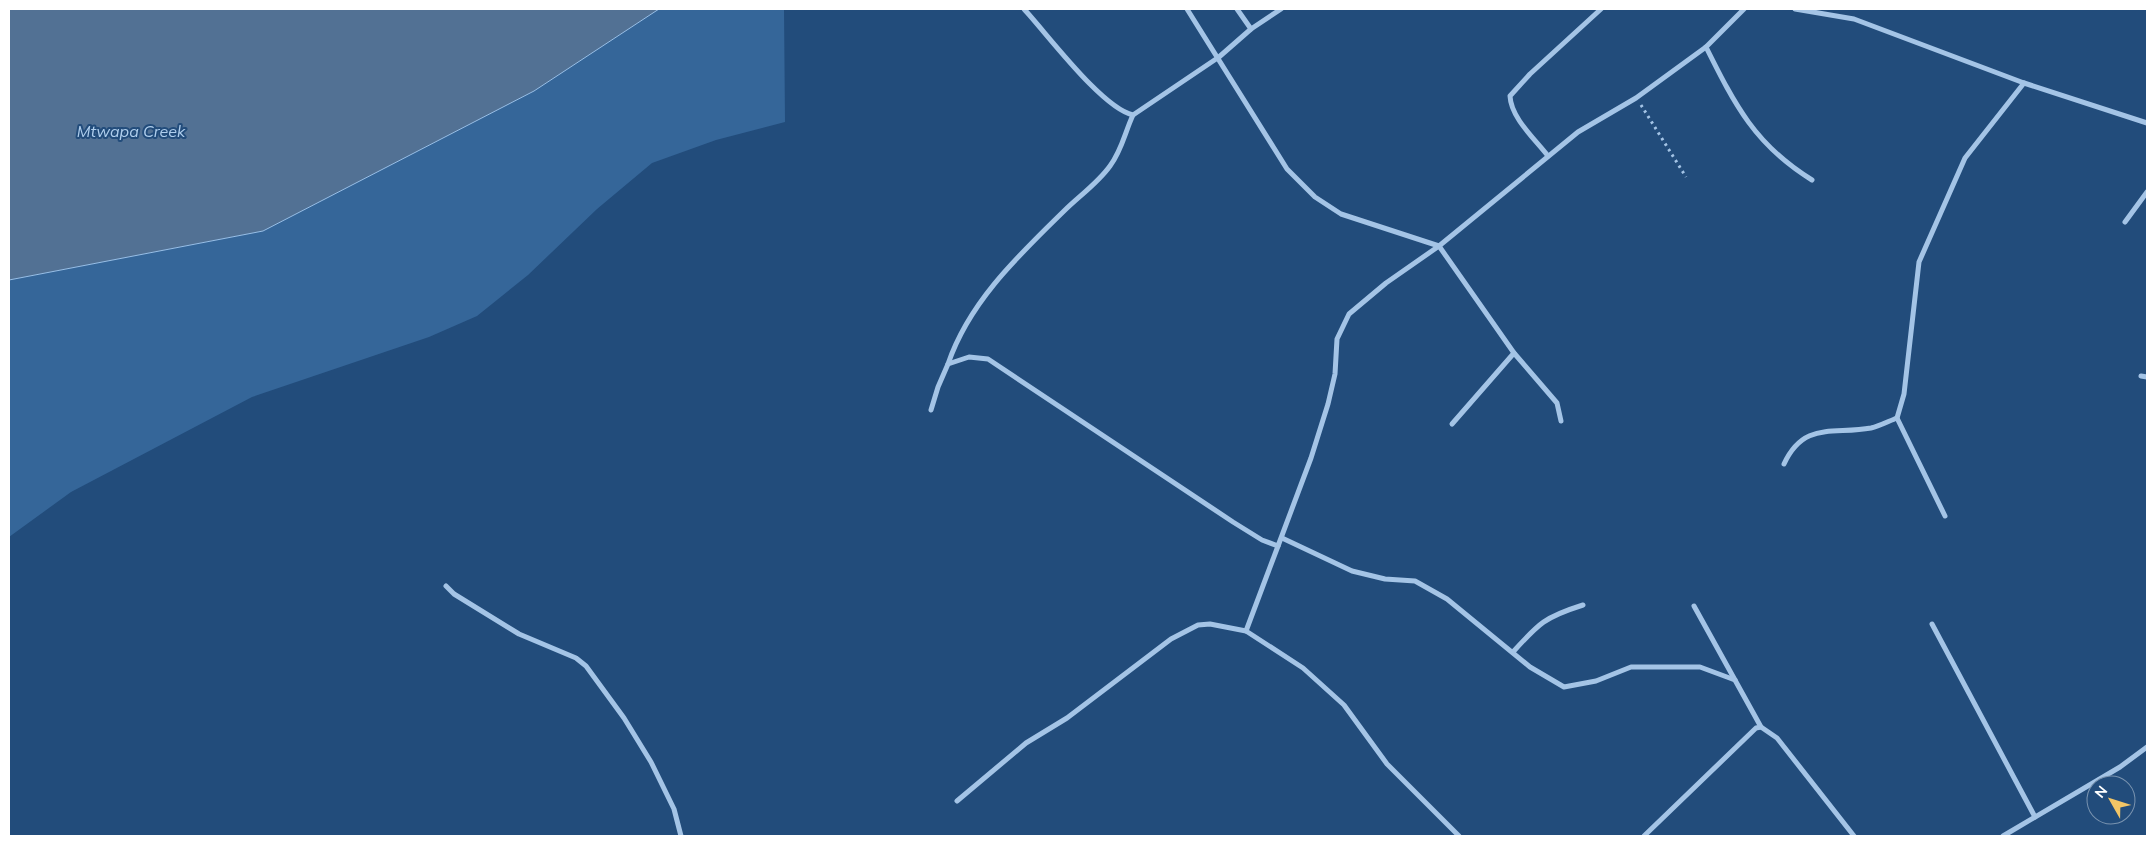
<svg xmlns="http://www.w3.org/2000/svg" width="2156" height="845" font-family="Mulish,sans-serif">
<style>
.green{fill:#356699}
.water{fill:#527194;stroke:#98bfe7}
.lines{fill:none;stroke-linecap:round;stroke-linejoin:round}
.path{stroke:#a4c4e6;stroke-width:3;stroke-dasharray:2.5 4;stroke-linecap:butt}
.street{stroke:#a4c4e6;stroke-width:5}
.labels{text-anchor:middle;stroke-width:4;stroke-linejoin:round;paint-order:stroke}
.water-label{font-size:16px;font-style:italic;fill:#afceed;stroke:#224c7b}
</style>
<rect width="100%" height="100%" fill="#224c7b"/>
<path class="green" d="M659 9H784L785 122 716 140 652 163 597 209 528 275 477 316 429 337 252 397 71 492 9 537V280L263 231 534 91Z"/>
<path class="water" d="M9 9H659L534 91 263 231 9 280Z"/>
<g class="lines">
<path class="path" d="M1641 105 1686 177"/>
<g class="street">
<path d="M1024 9C1048 35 1102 108 1133 115L1219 57 1251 29 1281 9"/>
<path d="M1187 9 1287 169 1315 197 1341 214 1439 246 1514 353 1557 403 1561 421"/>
<path d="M1237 9 1251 29"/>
<path d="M1795 9 1854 19 2024 83 2147 123"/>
<path d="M1706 47C1735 105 1755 145 1812 180"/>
<path d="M1548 156C1535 139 1511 118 1510 96L1530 74 1601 9"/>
<path d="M2125 222 2147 192"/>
<path d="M948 364C969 302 1018 256 1064 211 1079 196 1097 184 1110 166 1122 150 1125 132 1133 115"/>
<path d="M2141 376 2147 377"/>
<path d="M931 410 938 387 948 364 969 357 988 359 1233 522 1262 540 1278 546 1311 458 1328 404 1335 374 1337 339 1349 314 1386 283 1439 246 1578 132 1636 98 1706 47 1744 9"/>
<path d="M1897 418 1945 516"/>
<path d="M1452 424 1514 353"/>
<path d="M1784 464C1804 421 1833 435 1871 428 1880 426 1889 421 1897 418L1904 394 1919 262 1965 158 2024 83"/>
<path d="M1282 538 1352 571 1385 579 1415 581 1447 599 1530 667 1564 687 1596 681 1631 667H1700L1735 680"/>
<path d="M1278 546 1246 631 1303 668 1344 705 1387 764 1459 836"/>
<path d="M446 586 454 594 519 634 576 658 586 666 624 718 651 762 674 809 681 836"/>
<path d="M1694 606 1761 727"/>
<path d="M1932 624 2035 817"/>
<path d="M1513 652C1539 623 1545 617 1583 605"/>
<path d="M957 801 1026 743 1067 718 1171 639 1198 625 1210 624 1246 631"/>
<path d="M1644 836 1756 728 1761 727 1777 738 1854 836"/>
<path d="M2003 836 2120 767 2147 747"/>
</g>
</g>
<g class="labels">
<g class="water-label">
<text x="131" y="137">Mtwapa Creek</text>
</g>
</g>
<rect width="2156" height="845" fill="none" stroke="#ffffff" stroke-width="20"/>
<g transform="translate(2111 800) rotate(309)"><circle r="24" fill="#224c7b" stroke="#7a94b0"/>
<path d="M0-4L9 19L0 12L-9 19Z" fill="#f2c566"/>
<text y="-8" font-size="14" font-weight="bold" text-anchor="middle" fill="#ffffff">N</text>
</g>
</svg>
